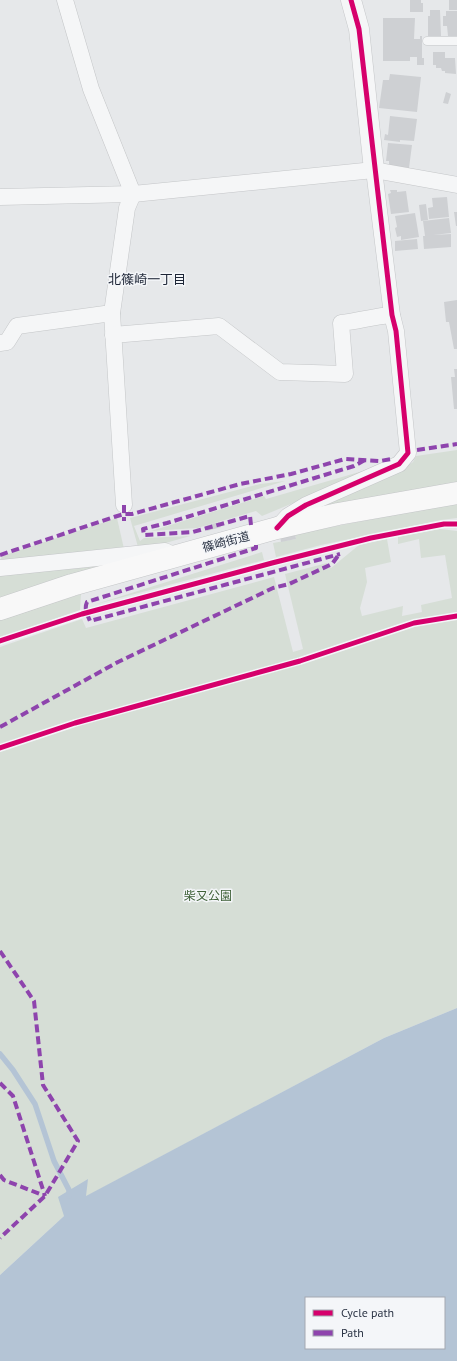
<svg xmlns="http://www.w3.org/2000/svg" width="457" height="1361" font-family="'PT Sans','Noto Sans JP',sans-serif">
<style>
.green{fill:#d6ded6}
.water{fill:#b4c4d5;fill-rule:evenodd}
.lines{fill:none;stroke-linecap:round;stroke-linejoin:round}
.stream{stroke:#b4c4d5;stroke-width:5.5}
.building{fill:#ced0d3}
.service-casing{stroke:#c4c6c8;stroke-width:9}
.minor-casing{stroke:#c4c6c8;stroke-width:17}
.tertiary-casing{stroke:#c4c6c8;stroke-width:21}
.secondary-casing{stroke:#c4c6c8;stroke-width:23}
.service{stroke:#f5f6f7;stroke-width:8}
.minor{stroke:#f5f6f7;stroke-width:16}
.tertiary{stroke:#f5f6f7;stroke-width:20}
.secondary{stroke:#f8f8f8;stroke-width:22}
.quiet{stroke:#8e44ad;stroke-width:4;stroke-dasharray:8 4;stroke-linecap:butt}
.cycleway-casing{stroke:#f4f6f9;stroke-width:8}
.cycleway{stroke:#d6006c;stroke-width:5}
.labels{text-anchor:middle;stroke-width:3;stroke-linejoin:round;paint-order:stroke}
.street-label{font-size:12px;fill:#2b3445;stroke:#f4f6f9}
.park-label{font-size:12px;fill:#3f6138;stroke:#f4f6f9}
.neighbourhood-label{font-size:13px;fill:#1d2536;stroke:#f4f6f9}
</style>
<rect width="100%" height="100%" fill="#e6e8ea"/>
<g class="green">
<path d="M457 450V482L398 493 302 512 405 468 413 462 416 456Z"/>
<path d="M387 464 262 516 256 511 197 528 151 531 264 496 266 499Z"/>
<path d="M285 481 134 526 140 541 144 538 190 536 162 544 138 547 130 518 260 484Z"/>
<path d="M457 503V518L441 520 321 545 276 557 273 543 296 539 295 534Z"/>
<path d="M117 518 124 549 6 561 1 559 2 556Z"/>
<path d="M440 529 457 531V1008L384 1038 85 1197 87 1180 64 1216 0 1275V647L82 619 86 628 274 577 293 652 303 649 285 574 327 563 331 568 359 545 387 539 391 562 365 568 367 582 360 608 362 616 403 606 402 616 422 612 421 605 452 598 445 555 421 558 419 539 398 544V537Z"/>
<path d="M262 552 264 560 93 605Z"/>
<path d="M122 562 0 598V576Z"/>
<path d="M81 594 80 610 0 638V620Z"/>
</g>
<path class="water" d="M457 1008V1361H0V1275L64 1216 58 1197 88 1179 86 1196 384 1038ZM306 1298H444V1348H306Z"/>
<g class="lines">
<path class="stream" d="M0 1054 13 1070 35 1104 54 1161 69 1190V1196"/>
</g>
<g class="building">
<path d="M410 0H421V3H423V12H410Z"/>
<rect x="449" y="0" width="8" height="10"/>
<path d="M430 10H440L441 36H428V16H430Z"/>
<path d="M446 11H457V36H448L447 26H443V16H446Z"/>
<path d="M383 18H415L414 39H420V36H422V58H424V65H417V57H410V61H383Z"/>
<path d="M433 52H445V58H455L456 74 445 73V71H442L441 68H436V65H433Z"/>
<path d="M390 74 421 77 417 112 379 108 383 80H389Z"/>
<path d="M446 92 451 94 448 104 443 103Z"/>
<path d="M390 116 417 119 414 141 400 140V142L384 140 385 134 388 135Z"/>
<path d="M388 143 412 145 409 168 389 166V161H386Z"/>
<path d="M390 190H397V192L406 191 409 212 391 214 388 194 391 193Z"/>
<path d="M447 197 449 217 429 219 428 208 433 207 432 198Z"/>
<path d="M426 204 428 220 421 221 419 205Z"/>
<path d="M454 212H457V226H456Z"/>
<path d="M415 213 419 237 401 240V236L397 237 395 228 397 227 395 216Z"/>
<path d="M449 218 451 233 433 235 451 234V247L424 249 423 236H425L423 221Z"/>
<path d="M417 239 418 249 395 251V241Z"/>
<path d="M457 300V349H454L449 322H446L444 302Z"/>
<path d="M454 369H457V409H454L451 377H455Z"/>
<path d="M219 522 221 527 207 531 205 526Z"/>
<path d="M295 534 296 539 281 542 280 537Z"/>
</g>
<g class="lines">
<g class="service-casing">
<path id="service" d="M427 41H457"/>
</g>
<g class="minor-casing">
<g id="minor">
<path d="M65 0 91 89 133 194 127 208 112 313 124 505"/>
<path d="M0 197 133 194 374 170 457 185"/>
<path d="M113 335 219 326 280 372 345 374 341 323C359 321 375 316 392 315"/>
<path d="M0 343 7 342 17 326 112 313"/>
<path d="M278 527 288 516 306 505 399 464 408 453 396 331 392 315 374 170"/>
<path d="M0 568 165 551 169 553"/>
</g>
</g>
<g class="tertiary-casing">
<path id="tertiary" d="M351 0 359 29 374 170"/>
</g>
<g class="secondary-casing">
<path id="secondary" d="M0 609 72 585 277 528 338 514 457 493"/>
</g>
<use href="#service" class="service"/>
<use href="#minor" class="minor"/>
<use href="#tertiary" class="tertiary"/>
<use href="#secondary" class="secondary"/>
<g class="quiet">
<path d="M417 450 457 444"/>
<path d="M124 505V521"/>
<path d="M251 525 250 516 193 532 144 535 143 529 167 523 354 466 365 460"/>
<path d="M256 545V548L87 602C84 609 87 614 90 621L340 554"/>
<path d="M0 555 114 517 124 514H132L240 484 291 474 345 459 380 461 391 459"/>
<path d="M0 727 118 662 273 588 289 584 332 564 340 553"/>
<path d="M0 951 34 1001 43 1085 78 1141 45 1196 0 1238"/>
<path d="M0 1083 13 1096 45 1196"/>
<path d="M0 1175 4 1180 45 1196"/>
</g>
<g class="cycleway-casing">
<g id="cycleway">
<path d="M277 528 288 516 306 505 399 464 408 453 396 331 392 315 359 29 351 0"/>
<path d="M0 641 82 614 272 563 371 538 444 524H457"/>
<path d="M0 748 75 723 300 661 414 623 457 616"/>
</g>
</g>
<use href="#cycleway" class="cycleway"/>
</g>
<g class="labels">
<g class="street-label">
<text transform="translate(226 542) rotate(-15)" y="4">篠崎街道</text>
</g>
<g class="park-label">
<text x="208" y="900">柴又公園</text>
</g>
<g class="neighbourhood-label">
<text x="147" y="284">北篠崎一丁目</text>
</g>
</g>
<rect x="305" y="1297" width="140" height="52" fill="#f4f6f9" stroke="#a4a8b1"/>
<rect x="313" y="1310" width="20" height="6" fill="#d6006c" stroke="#a4a8b1"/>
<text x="341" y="1317" font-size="12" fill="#2b3445">Cycle path</text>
<rect x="313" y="1330" width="20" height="6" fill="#8e44ad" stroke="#a4a8b1"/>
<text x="341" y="1337" font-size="12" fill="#2b3445">Path</text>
</svg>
